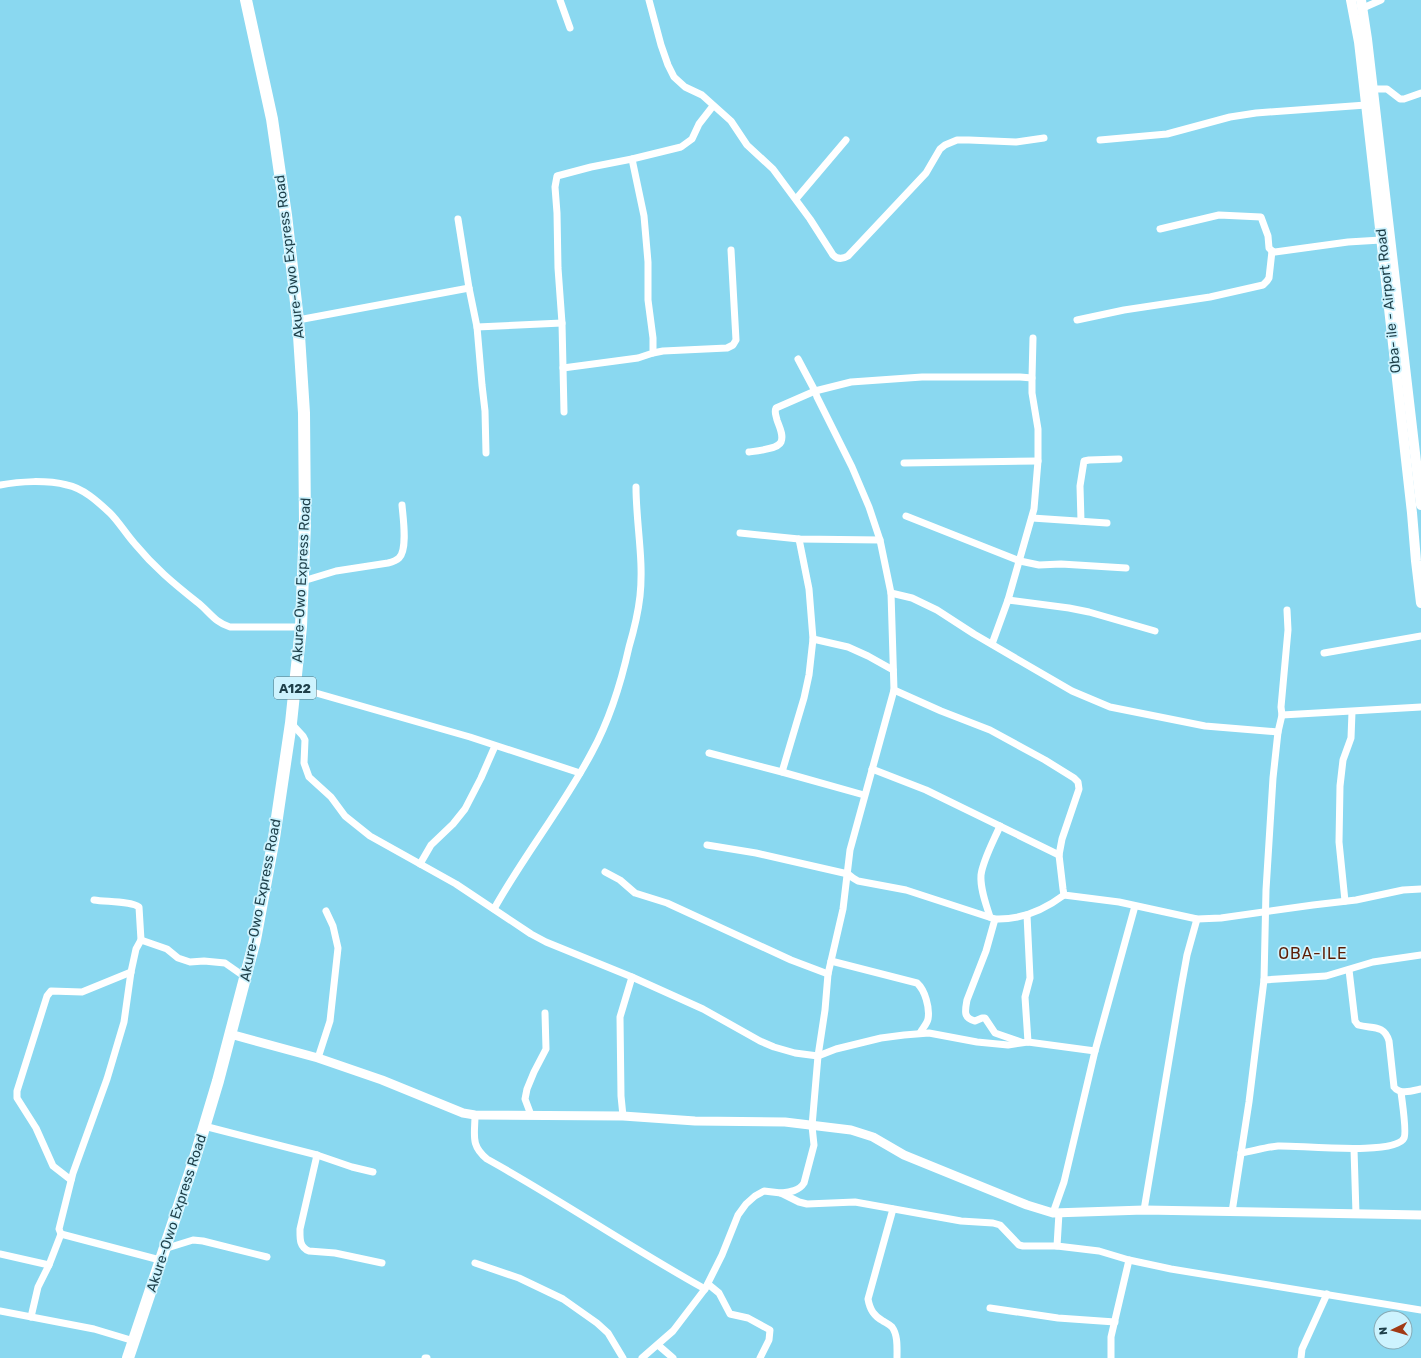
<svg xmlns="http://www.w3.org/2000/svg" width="1421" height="1358" font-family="Rubik,sans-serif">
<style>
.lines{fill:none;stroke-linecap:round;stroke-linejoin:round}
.minor{stroke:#fff;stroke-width:7}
.tertiary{stroke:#fff;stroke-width:9}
.secondary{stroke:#fff;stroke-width:10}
.trunk{stroke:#fff;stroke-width:12}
.labels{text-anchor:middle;stroke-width:3.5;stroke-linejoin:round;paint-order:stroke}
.shield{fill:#cdf3fe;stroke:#52757f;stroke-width:1}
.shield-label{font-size:13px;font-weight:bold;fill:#1e3f49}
.street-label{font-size:14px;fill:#1e3f49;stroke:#cdf3fe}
.quarter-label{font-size:16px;letter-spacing:1px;fill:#5d1d05;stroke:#cdf3fe}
</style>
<rect width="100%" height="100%" fill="#8ad8f0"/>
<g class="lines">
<g class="minor">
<path d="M560 0 570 28"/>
<path d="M649 0 661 45 668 65 674 77 685 87 702 95 731 121 747 145 773 169 810 219 833 255C838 260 843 259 848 256L926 173 940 149 945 145 957 140H969L1016 142 1044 138"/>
<path d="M1363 8 1381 0"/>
<path d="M1373 89H1387L1400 99H1404L1421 93"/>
<path d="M1100 140 1167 134 1230 117 1256 113 1366 105"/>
<path d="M796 199 846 140"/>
<path d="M458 219 469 288 477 327 482 385 485 411 486 453"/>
<path d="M1160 229 1219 215 1261 217 1268 236 1269 248 1272 251 1275 252 1348 242 1381 240"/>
<path d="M298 320 469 288"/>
<path d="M1077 320 1124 310 1210 297 1263 285 1267 281 1269 278 1272 251"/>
<path d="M477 327 562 323"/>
<path d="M653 353 663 351 727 348 733 345 736 340 731 250"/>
<path d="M563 368 638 358 653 353V338L648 300V262L644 216 632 159"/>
<path d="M1032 378 1033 338"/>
<path d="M564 412 562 323 558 268 557 213 555 187 557 176 591 167 632 159 681 147 692 139 699 124 713 106"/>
<path d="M749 452C756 451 778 449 781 442 784 435 779 426 777 420 776 415 774 412 776 408L815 391 851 382 922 377H1020L1032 378V393L1038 429V461L1034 509 1008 600 992 644"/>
<path d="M904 463 1038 461"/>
<path d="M0 485C20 481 47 480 67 485 83 488 98 502 110 513 119 522 126 534 135 544 154 567 173 583 197 602 209 611 214 622 230 627H301"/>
<path d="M906 516 1020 561 1039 565 1061 564 1126 568"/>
<path d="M1032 518 1107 523"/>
<path d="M1081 521 1080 486 1084 461 1089 460 1119 459"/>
<path d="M740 533 799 539 880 540"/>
<path d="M303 581 336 571 388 563C392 562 396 561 399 558 408 549 403 518 402 505"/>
<path d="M891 593 912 598 937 610 974 634 1072 691 1110 707 1205 726 1278 732"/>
<path d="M1008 600 1069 608 1089 612 1155 631"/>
<path d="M813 639 848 647 868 656 893 670"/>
<path d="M1324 653 1421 636"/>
<path d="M295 687 470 737 580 773"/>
<path d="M894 690 941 711 990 730 1045 760 1074 778 1078 782 1079 789 1062 839 1059 855 1063 889 1064 895 1119 902 1197 919 1221 918 1313 905 1356 900 1403 890 1421 889"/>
<path d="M1282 715 1421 707"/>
<path d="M291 723 303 736 305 740 304 763 309 777 331 797 345 816 370 836 456 884 531 934 546 942 632 977 703 1009 760 1041 774 1047 795 1053 818 1056 836 1049 881 1038 904 1035 929 1033 977 1042 1008 1045 1028 1042 1095 1051"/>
<path d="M709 753 782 772 864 795"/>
<path d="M872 769 926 790 1059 855"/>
<path d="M782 772 804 698 809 675 813 639 809 589 799 539"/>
<path d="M707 845 756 853 848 874 853 878 858 881 906 890 995 919C1020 920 1044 910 1064 895"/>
<path d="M420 864 431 845 453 824 465 809 481 778 495 746"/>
<path d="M605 872 620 880 635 893 667 903 791 960 828 974"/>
<path d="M94 900C106 902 131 901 139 907L141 940 136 949 131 972 124 1022 107 1079 73 1173 59 1229 61 1234 160 1260"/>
<path d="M1345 901 1339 842 1340 786 1343 760 1351 738 1352 712"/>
<path d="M494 909C524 855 563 807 592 752 610 719 621 683 629 647 634 630 638 614 640 596 644 560 636 523 636 487"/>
<path d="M1027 915 1030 978 1025 997 1028 1042"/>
<path d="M990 917C986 904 980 889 981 875 983 860 994 840 1000 826"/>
<path d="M995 919 986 951 967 1000C965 1011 963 1018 975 1021L982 1018H985L995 1033 1021 1042"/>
<path d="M141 940 167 949 178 958 190 962 204 961 225 963 245 977"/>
<path d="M831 961 917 983C925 990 930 1008 928 1019 927 1024 922 1029 920 1033"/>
<path d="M1349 970 1355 1021 1358 1025C1372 1029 1384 1024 1389 1041L1394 1087C1400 1095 1412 1091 1421 1089"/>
<path d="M1264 980 1326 976 1373 962 1421 955"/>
<path d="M318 1058 330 1021 338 948 333 926 326 911"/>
<path d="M475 1115C475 1135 470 1145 487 1159 561 1200 631 1248 705 1289"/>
<path d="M531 1115 525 1099 527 1089 534 1072 546 1049 545 1013"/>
<path d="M623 1116 621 1096 620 1017 632 977"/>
<path d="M204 1126 317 1155 352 1167 373 1172"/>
<path d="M1354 1149 1356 1214"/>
<path d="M1241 1153C1253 1151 1266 1147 1278 1146 1297 1145 1396 1156 1404 1138 1407 1132 1402 1101 1401 1092"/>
<path d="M317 1155 300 1229C300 1238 299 1247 309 1251L335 1253 382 1263"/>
<path d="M71 1180 53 1166 36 1128 17 1098V1091L47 996 51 991 82 992 131 972"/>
<path d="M781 1193C790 1192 799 1191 804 1183L814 1145 812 1126 818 1056 825 1010 828 974 843 909 850 850 894 690 891 593 880 540 869 507 852 467 817 397 815 391 798 359"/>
<path d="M893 1209 868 1299C870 1310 874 1316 883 1321 886 1323 889 1324 892 1327 898 1335 897 1348 897 1358"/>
<path d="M1144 1210 1181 988 1187 955 1197 919"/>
<path d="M1232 1212 1249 1102 1264 980 1266 890 1273 778 1278 732 1282 715 1281 707 1288 630 1287 610"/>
<path d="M1053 1213 1064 1182 1095 1051 1135 906"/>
<path d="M1057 1246 1059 1213"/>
<path d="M164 1249 193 1240 203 1241 267 1257"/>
<path d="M0 1254 49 1265"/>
<path d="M475 1263 519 1278 563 1299 597 1323 608 1333 623 1358"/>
<path d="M708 1284 719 1293 730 1314 748 1318 770 1330 769 1340 760 1358"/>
<path d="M990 1308 1058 1318 1115 1322"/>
<path d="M0 1311 94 1329 134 1341"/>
<path d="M31 1317 38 1287 49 1265 61 1234"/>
<path d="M658 1345 673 1358"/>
<path d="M425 1358H427"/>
<path d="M642 1358 673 1331 705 1289 722 1255 738 1215 746 1204 755 1196 764 1191 781 1193 799 1202 807 1204 855 1202 961 1221 993 1223 1000 1225 1019 1245 1023 1246H1057L1099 1251 1129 1260 1171 1269 1421 1310"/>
<path d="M1111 1358V1337L1129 1260"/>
<path d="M1301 1358 1302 1349 1327 1294"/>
</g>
<path class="tertiary" d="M230 1034 318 1058 382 1080 463 1113 475 1115 623 1116 695 1121 785 1122 851 1130 873 1137 904 1155 1027 1205 1053 1213 1144 1210 1421 1215"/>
<g class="secondary">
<path d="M1351 0 1359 42 1363 77 1412 513 1416 561 1421 603"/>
<path d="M1361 0 1367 39 1421 505"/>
</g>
<path class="trunk" d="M128 1358 194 1161 218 1081 255 940 274 838 291 723 301 627 305 523 304 413 298 320 286 215 272 119 246 0"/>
</g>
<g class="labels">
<rect class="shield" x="274" y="677" width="42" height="22" rx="3"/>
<g class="shield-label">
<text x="295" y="693">A122</text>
</g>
<g class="street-label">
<text transform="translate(289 257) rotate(-97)" y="5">Akure-Owo Express Road</text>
<text transform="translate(1388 301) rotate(-96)" y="5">Oba- ile - Airport Road</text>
<text transform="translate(301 580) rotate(-87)" y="5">Akure-Owo Express Road</text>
<text transform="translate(260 900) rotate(-79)" y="5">Akure-Owo Express Road</text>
<text transform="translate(176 1213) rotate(-72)" y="5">Akure-Owo Express Road</text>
</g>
<g class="quarter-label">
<text x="1313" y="959">OBA-ILE</text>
</g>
</g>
<g transform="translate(1393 1330) rotate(265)"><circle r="19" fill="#cdf3fe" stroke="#87abb6"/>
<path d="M0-3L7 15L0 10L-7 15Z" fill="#a13a15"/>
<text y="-6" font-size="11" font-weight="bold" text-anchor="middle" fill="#1e3f49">N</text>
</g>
</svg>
